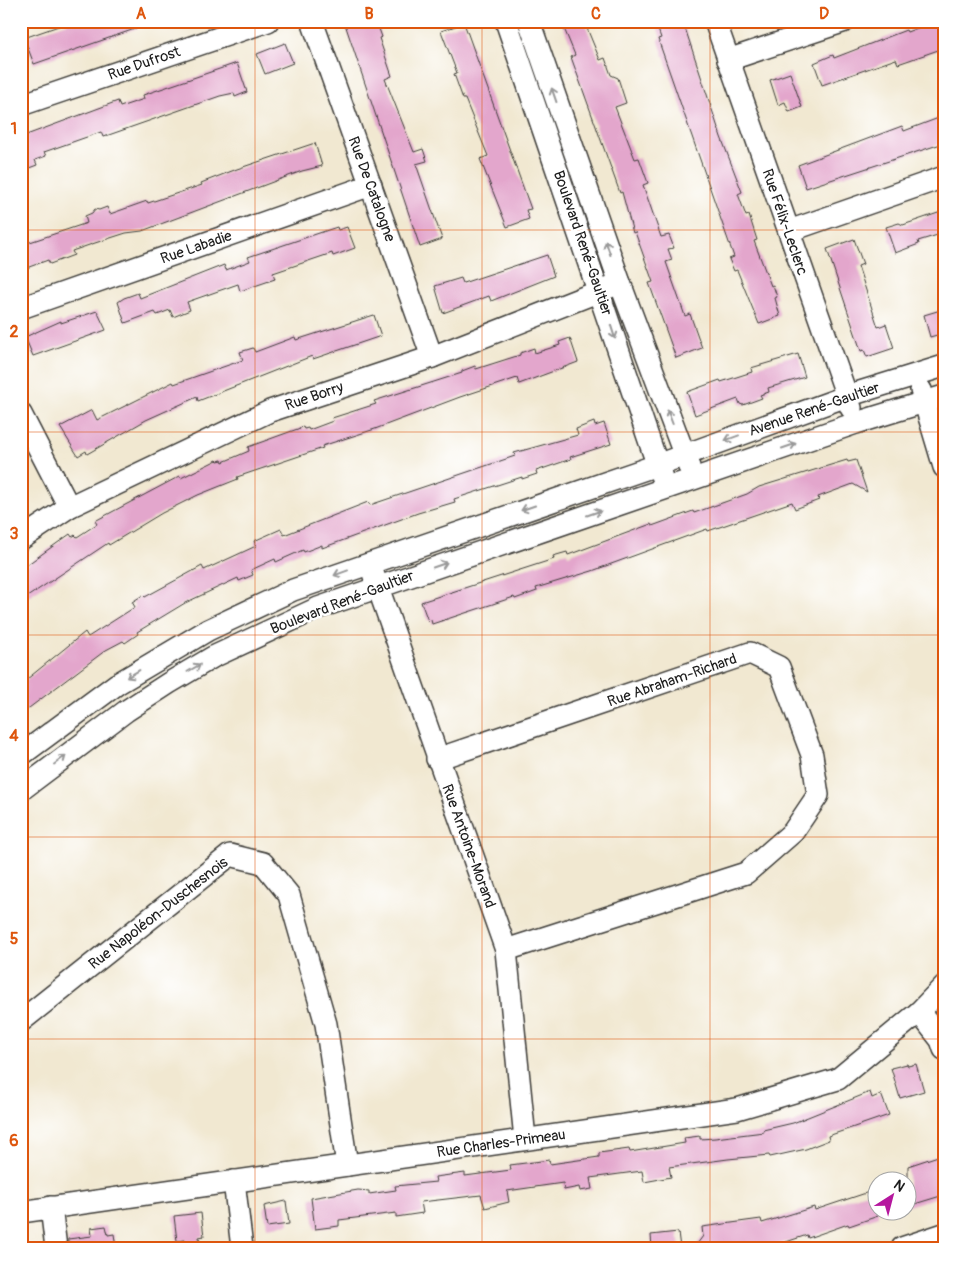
<svg xmlns="http://www.w3.org/2000/svg" width="965" height="1269" font-family="Pangolin,sans-serif">
<style>
.building{fill:#e3a6cc}
.lines{fill:none;stroke-linecap:round;stroke-linejoin:round}
.minor-casing{stroke:#3c3b37;stroke-width:24}
.minor{stroke:#fff;stroke-width:21}
.oneway{stroke:#999}
.grid{fill:none;stroke:#de560d;stroke-width:1;stroke-opacity:0.55}
.labels{text-anchor:middle;stroke-width:5;stroke-linejoin:round;paint-order:stroke}
.street-label{font-size:15px;fill:#1c1c1c;stroke:#fff}
.neatline{fill:none;stroke:#de560d;stroke-width:2}
.grid-label{font-size:16px;text-anchor:middle;font-weight:bold;fill:#de560d}
</style>
<rect width="100%" height="100%" fill="#fff"/>
<filter id="ink" filterUnits="userSpaceOnUse"><feTurbulence type="fractalNoise" baseFrequency=".02" numOctaves="2"/><feDisplacementMap in="SourceGraphic" scale="10" xChannelSelector="R" yChannelSelector="G"/><feConvolveMatrix kernelMatrix="1 2 1 2 8 2 1 2 1" color-interpolation-filters="sRGB"/></filter>
<filter id="wash" filterUnits="userSpaceOnUse"><feTurbulence type="fractalNoise" baseFrequency=".0096" numOctaves="4" result="noise"/><feDisplacementMap in="SourceGraphic" scale="20" xChannelSelector="R" yChannelSelector="G"/><feGaussianBlur stdDeviation="1.12" result="paint"/><feColorMatrix in="noise" values="0 0 0 0 0 0 0 0 0 0 0 0 0 0 0 0 0 1.4 0 .05"/><feComposite in="paint" operator="in"/></filter>
<g filter="url(#wash)">
<rect width="100%" height="100%" fill="#f1e8d1"/>
<g id="blocks">
<g class="building">
<path d="M73 21H152V23L34 64 24 38Z"/>
<path d="M352 21H373L375 27 378 26 382 37 379 38 392 76 385 79 414 152 423 149 427 161 416 164 442 239 420 247 345 24Z"/>
<path d="M561 21H584L600 60 605 58 611 75 618 78 626 103 615 107 635 159 639 158 648 183 643 185 661 237 669 235 674 248 668 249 672 260 666 262 685 316 690 314 702 348 676 358 649 283 653 282 635 232 633 233 622 192 620 193 571 57 575 55Z"/>
<path d="M655 21H680L683 29 685 28 721 137 742 192 738 194 746 216 749 215 757 240 754 241 771 286 773 285 777 297 775 298 780 316 759 324 737 270 734 271 729 259 734 257 658 39 661 38Z"/>
<path d="M936 21H944V48L898 64 896 59 822 85 814 63 833 55 834 58 906 30 907 32Z"/>
<path d="M464 23 531 209 526 210 529 219 507 227 480 159 488 156 465 99H463L454 74 457 73 441 31Z"/>
<path d="M285 43 293 63 265 74 257 54Z"/>
<path d="M237 63 247 92 235 97 234 93 220 96 103 137 101 132 44 152 46 156 35 160 37 165 21 171V137L118 101 120 107 144 99 143 95Z"/>
<path d="M790 73 802 107 789 112 785 102 778 105 770 80Z"/>
<path d="M944 116V143L806 188 798 165 902 126 904 131Z"/>
<path d="M315 143 322 166 302 171 142 231 126 233 95 243 72 251 74 255 50 264 48 260 21 270V245L87 223 85 216 92 213 95 209 99 210 107 207 110 214 147 201 148 203 202 185 201 183 237 169Z"/>
<path d="M944 211V233L918 241 919 244 895 253 886 227 899 223 903 225Z"/>
<path d="M337 227 338 230 347 227 355 248 333 256 332 253 273 273 275 279 240 291 238 284 187 302 190 310 173 317 170 310 157 315 155 312 125 323 118 302 124 298 138 293 140 298 224 265 226 270 250 261 248 257Z"/>
<path d="M854 239 863 264 858 266 878 327 886 324 894 348 867 357 864 350 861 351 827 249Z"/>
<path d="M547 255 554 276 491 301 489 296 443 313 435 286 461 278 463 283Z"/>
<path d="M944 309V333L930 337 924 315Z"/>
<path d="M97 311 106 330 33 356 25 337 61 321V323Z"/>
<path d="M374 315 381 336 313 359 312 356 198 401 197 397 146 420 87 454 86 451 78 456 60 427 92 410 97 420 173 382 174 384 243 360 240 352 253 348 255 352 295 337 296 340Z"/>
<path d="M570 338 578 362 519 384 517 378 460 397 375 429 322 446 323 448 237 477 238 479 198 495 162 513 109 545 108 543 21 601V569L70 534 72 537 75 535 77 537 97 524 95 521 180 476 181 478 217 460 218 461 222 460 223 462 249 451 248 447 303 427 304 429 308 428 309 430 333 421 332 418 376 404 374 401 462 373V371L475 366 476 369 520 355V353L534 348 535 353 560 345 559 342Z"/>
<path d="M798 354 805 377 768 388 769 392 760 395 762 398 743 405 740 404 738 399 695 415 687 392 720 380 721 382 752 372 751 368Z"/>
<path d="M594 422 595 426 604 423 611 444 570 457 571 459 536 471 537 474 522 479V477L454 499 455 502 418 513 322 548V545L304 552 303 550 276 562 275 559 251 570 253 575 239 581 238 578 185 603 137 632 138 634 125 643 123 641 106 650 21 714V684L85 632 88 637 135 607 132 602 143 595 145 597 202 566 204 570 256 546 254 541 281 529 284 535 368 502 370 505 515 456 514 453 578 435 576 429Z"/>
<path d="M847 460 848 462 856 460 867 492 853 484 818 497 819 500 795 509 792 502 708 531 707 529 592 571 536 588 537 591 515 599 514 597 432 624 431 620 428 621 421 602 554 559 553 556 567 552 568 555 651 524 652 526 693 511 694 513 747 494 759 487Z"/>
<path d="M907 1064 908 1066 916 1064 924 1091 900 1098 891 1068Z"/>
<path d="M870 1092 872 1098 881 1094 889 1115 828 1136 829 1140 806 1149 770 1157 769 1155 728 1159 669 1167 671 1177 644 1182 642 1171 590 1178 592 1189 580 1191 579 1187 564 1190 563 1183 507 1191 509 1202 485 1208 481 1195 421 1202 423 1213 396 1217V1213L339 1220V1226L315 1229 311 1198 358 1190 369 1191V1194L396 1190 395 1186 436 1182 435 1177 465 1173V1176L511 1170 510 1165 549 1160 550 1164 599 1157V1153L629 1149 630 1152 685 1143 684 1138 700 1136V1139L715 1138 764 1132 763 1130 793 1123Z"/>
<path d="M938 1156 941 1164 944 1163V1195L908 1206V1166Z"/>
<path d="M878 1189V1216L849 1226 848 1224 808 1238 807 1235 777 1245 759 1248H694L703 1236 702 1227 761 1219 762 1223 814 1207 815 1210Z"/>
<path d="M286 1201 289 1224 267 1227 264 1206Z"/>
<path d="M201 1213 204 1236 199 1237 201 1248H185V1240L177 1241 174 1216Z"/>
<path d="M106 1226 108 1235 114 1234 116 1248H68V1239L92 1236 91 1228Z"/>
<path d="M678 1232 680 1248H652L651 1235Z"/>
</g>
</g>
</g>
<g filter="url(#ink)">
<use href="#blocks" fill-opacity="0" stroke="#3c3b37" stroke-width="1"/>
<g class="lines">
<g class="minor-casing">
<g id="minor">
<path d="M312 21 432 357"/>
<path d="M506 21 662 478"/>
<path d="M529 21 620 283 689 467"/>
<path d="M715 21 851 408"/>
<path d="M728 60 845 21"/>
<path d="M21 105 268 21"/>
<path d="M789 231 944 177"/>
<path d="M21 308 371 185"/>
<path d="M921 390 944 467"/>
<path d="M21 414 69 507"/>
<path d="M21 539 69 507 270 411 432 357 620 283"/>
<path d="M373 573 506 950 525 1139"/>
<path d="M21 755 117 684 208 630 293 590 657 465 847 396 944 366"/>
<path d="M437 759 750 653 779 667 812 755 818 795 793 832 746 873 506 950"/>
<path d="M21 790 126 711 169 683 213 657 318 608 856 423 944 396"/>
<path d="M919 1012 941 1040 944 1049"/>
<path d="M21 1021 230 855 263 863 289 895 326 1024 347 1165"/>
<path d="M234 1181 242 1248"/>
<path d="M51 1207 56 1248"/>
<path d="M21 1212 737 1109 838 1079 919 1012 944 986"/>
<path d="M902 1248 944 1234"/>
</g>
</g>
<use href="#minor" class="minor"/>
</g>
<defs><path id="oneway-shaft" d="M-6 0H5M1.5-3L5.5 0L1.5 3" fill="none" stroke-width="1.6" stroke-linecap="round" stroke-linejoin="round" transform="scale(1.25)"/></defs>
<g class="oneway">
<use href="#oneway-shaft" transform="translate(554 95) rotate(-109)"/>
<use href="#oneway-shaft" transform="translate(608 248) rotate(-109)"/>
<use href="#oneway-shaft" transform="translate(613 332) rotate(72)"/>
<use href="#oneway-shaft" transform="translate(670 417) rotate(-111)"/>
<use href="#oneway-shaft" transform="translate(732 438) rotate(160)"/>
<use href="#oneway-shaft" transform="translate(789 446) rotate(-19)"/>
<use href="#oneway-shaft" transform="translate(528 508) rotate(161)"/>
<use href="#oneway-shaft" transform="translate(594 513) rotate(-19)"/>
<use href="#oneway-shaft" transform="translate(440 565) rotate(-19)"/>
<use href="#oneway-shaft" transform="translate(341 573) rotate(160)"/>
<use href="#oneway-shaft" transform="translate(194 668) rotate(-30)"/>
<use href="#oneway-shaft" transform="translate(133 674) rotate(149)"/>
<use href="#oneway-shaft" transform="translate(60 760) rotate(-37)"/>
</g>
</g>
<path class="grid" d="M255 21V1248M482 21V1248M710 21V1248M21 230H944M21 432H944M21 635H944M21 837H944M21 1039H944"/>
<g class="labels">
<g class="street-label">
<text transform="translate(144 63) rotate(-19)" y="5">Rue Dufrost</text>
<text transform="translate(372 189) rotate(70)" y="5">Rue De Catalogne</text>
<text transform="translate(785 222) rotate(71)" y="5">Rue Félix-Leclerc</text>
<text transform="translate(583 243) rotate(71)" y="5">Boulevard René-Gaultier</text>
<text transform="translate(196 247) rotate(-19)" y="5">Rue Labadie</text>
<text transform="translate(314 396) rotate(-19)" y="5">Rue Borry</text>
<text transform="translate(814 409) rotate(-19)" y="5">Avenue René-Gaultier</text>
<text transform="translate(342 602) rotate(-21)" y="5">Boulevard René-Gaultier</text>
<text transform="translate(672 680) rotate(-19)" y="5">Rue Abraham-Richard</text>
<text transform="translate(469 846) rotate(70)" y="5">Rue Antoine-Morand</text>
<text transform="translate(158 913) rotate(-38)" y="5">Rue Napoléon-Duschesnois</text>
<text transform="translate(501 1143) rotate(-8)" y="5">Rue Charles-Primeau</text>
</g>
</g>
<rect width="965" height="1269" fill="none" stroke="#fff" stroke-width="55"/>
<g transform="translate(892 1196) rotate(36)"><circle r="24" fill="#ffffff" stroke="#a4a4a4"/>
<path d="M0-4L9 19L0 12L-9 19Z" fill="#b5179e"/>
<text y="-8" font-size="14" font-weight="bold" text-anchor="middle" fill="#1c1c1c">N</text>
</g>
<rect x="28" y="28" width="910" height="1214" class="neatline"/>
<g class="grid-label">
<text x="141" y="19">A</text>
<text x="369" y="19">B</text>
<text x="596" y="19">C</text>
<text x="824" y="19">D</text>
<text x="14" y="134">1</text>
<text x="14" y="337">2</text>
<text x="14" y="539">3</text>
<text x="14" y="741">4</text>
<text x="14" y="944">5</text>
<text x="14" y="1146">6</text>
</g>
</svg>
